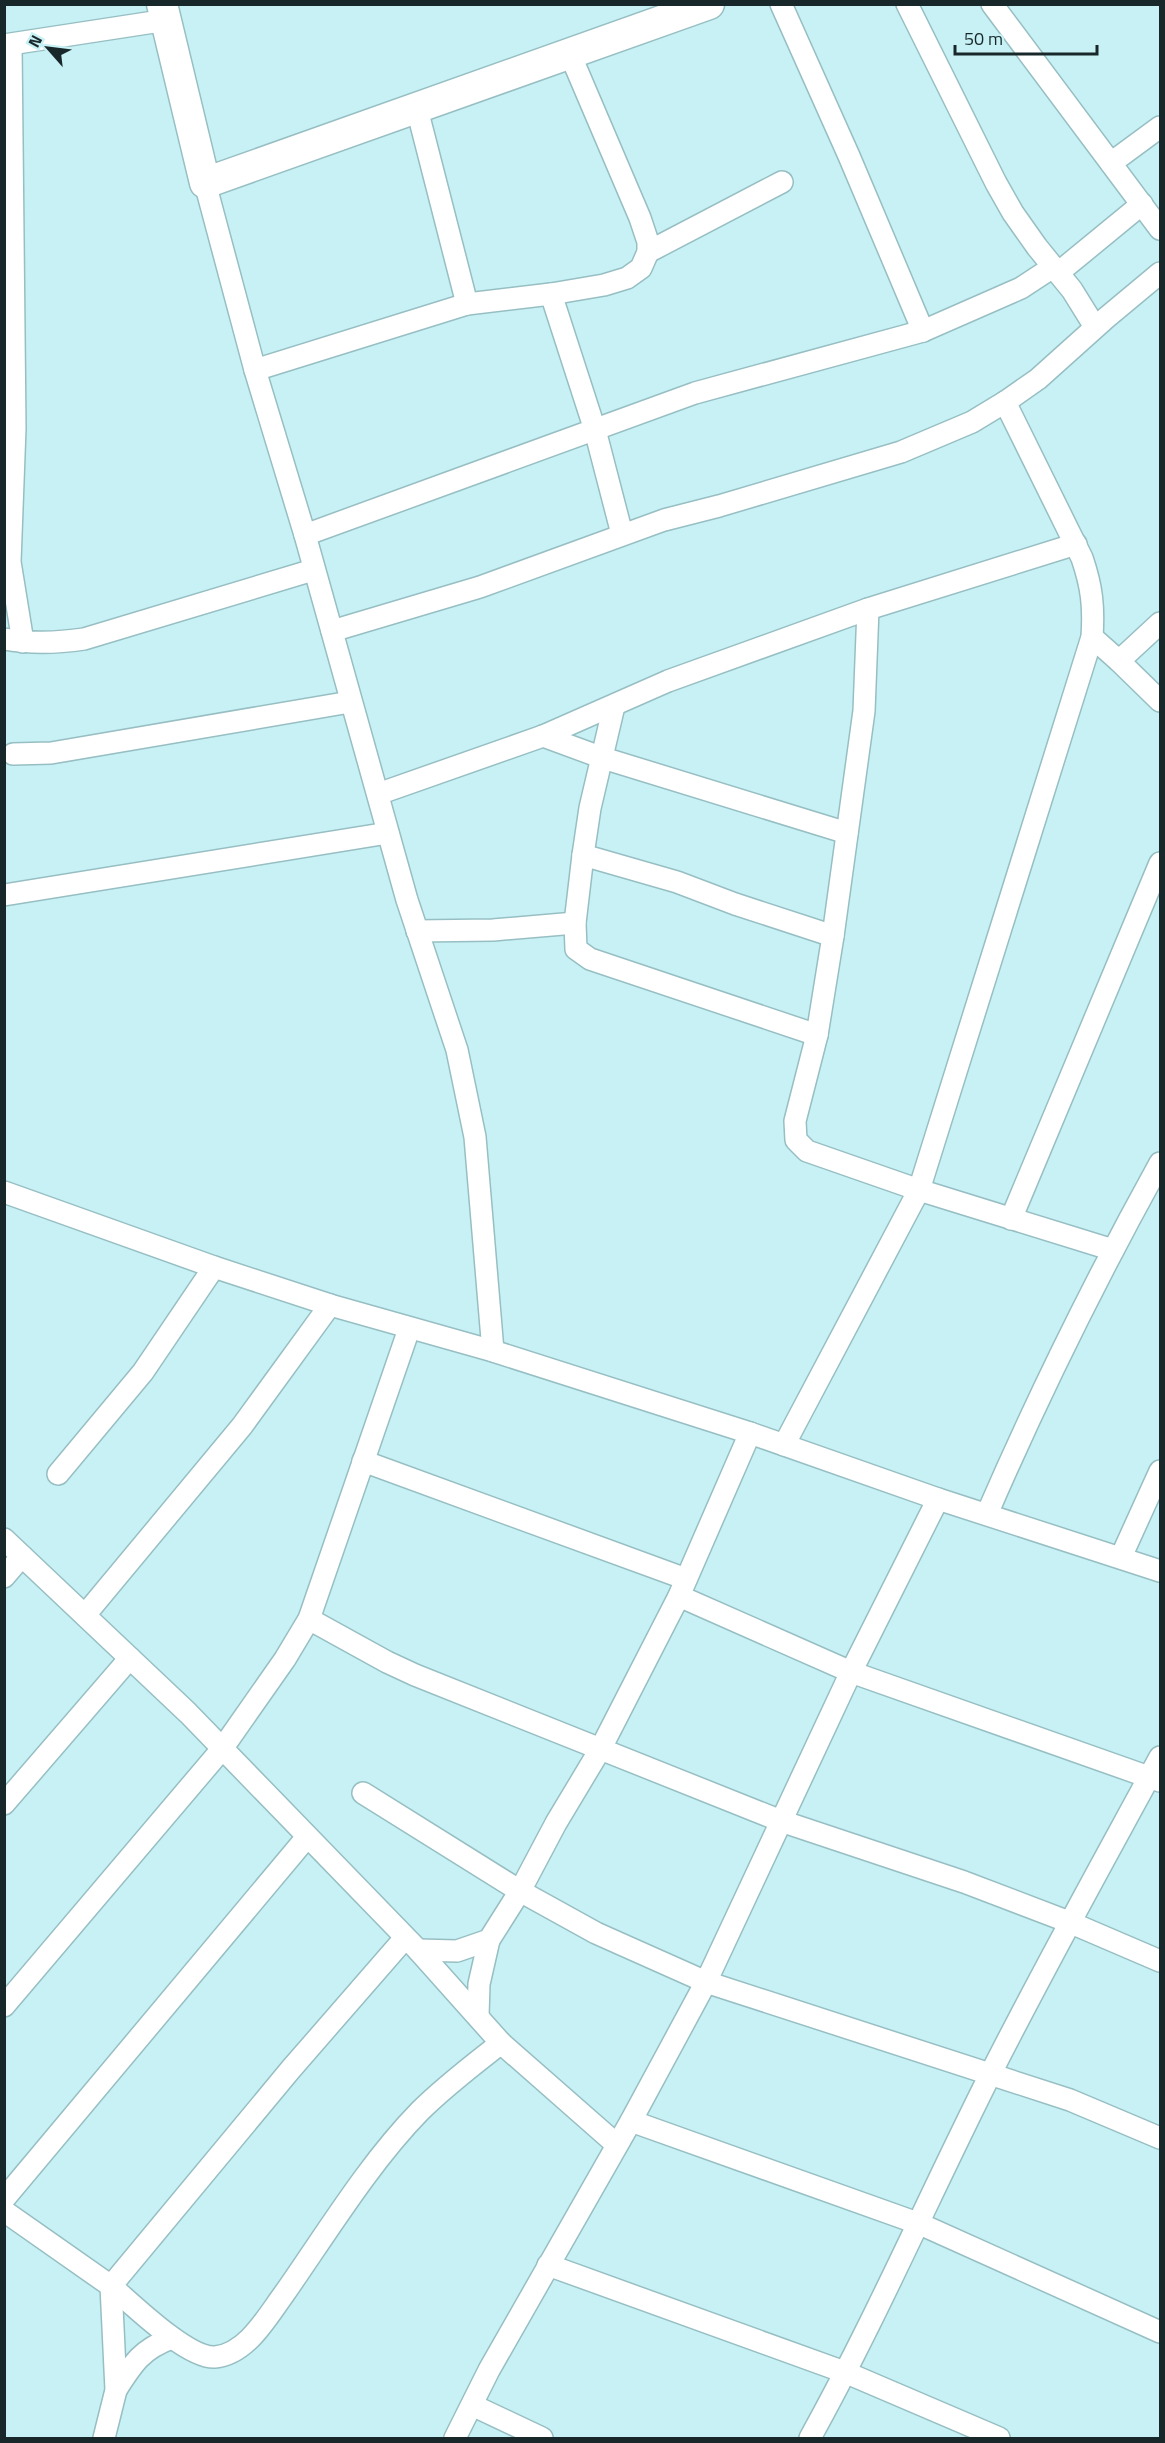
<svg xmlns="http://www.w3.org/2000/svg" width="1165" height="2443" font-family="'Titillium Web',sans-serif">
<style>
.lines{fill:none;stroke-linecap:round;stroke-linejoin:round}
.street-casing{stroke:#97bfc3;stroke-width:24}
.secondary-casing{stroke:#97bfc3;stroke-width:33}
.street{stroke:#fff;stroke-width:21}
.secondary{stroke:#fff;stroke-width:30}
</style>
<rect width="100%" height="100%" fill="#c8f1f5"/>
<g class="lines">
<g class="street-casing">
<g id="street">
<path d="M781 4 849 156 923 331"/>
<path d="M907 4 996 183 1013 213 1037 247 1072 290 1095 327"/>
<path d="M992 4 1160 229"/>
<path d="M4 45 167 20"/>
<path d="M11 45 15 428 10 562 23 642"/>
<path d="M417 109 467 304"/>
<path d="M1111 163 1160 127"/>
<path d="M205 183 255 370 305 535 407 900 457 1050 475 1137 493 1351"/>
<path d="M648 252 782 182"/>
<path d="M1058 273 1142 204"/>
<path d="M551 294 595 430 622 534"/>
<path d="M255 370 467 304 551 294 604 285 627 278 641 268 648 252V242L640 218 570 54"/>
<path d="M305 535 695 393 923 331 1021 288 1053 267"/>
<path d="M868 609 864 711 833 936 817 1035 795 1121 796 1140 807 1151 919 1190 1113 1250"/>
<path d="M332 631 480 587 664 520 719 506 901 452 972 422 1005 402 1038 379 1106 318 1160 273"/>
<path d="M1092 637 1119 661 1160 623"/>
<path d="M4 639C32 644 57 643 84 639L313 570"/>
<path d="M1119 661 1160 701"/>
<path d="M614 706 590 808 583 855 575 923 576 949 590 959 817 1035"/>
<path d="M543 736 603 758 847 833"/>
<path d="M13 754 51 753 350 702"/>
<path d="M378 794 543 736 668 681 868 609 1076 544"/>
<path d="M583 855 677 882 735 904 833 936"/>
<path d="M4 895 388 833"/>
<path d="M417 931 493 930 575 923"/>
<path d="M4 1192 214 1267 330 1305 493 1351 750 1433 938 1499 1160 1571"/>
<path d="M1011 1219 1160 863"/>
<path d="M784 1445 919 1190 1092 637C1094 607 1092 587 1082 558L1005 402"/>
<path d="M363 1461 686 1579"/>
<path d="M58 1474 143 1372 214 1267"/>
<path d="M987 1514C1039 1394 1097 1277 1160 1163"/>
<path d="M4 1539 188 1713 418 1950 501 2043 616 2144"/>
<path d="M1121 1557 1160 1471"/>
<path d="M4 1577 22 1556"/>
<path d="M679 1596 851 1672 1160 1781"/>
<path d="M85 1615 242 1426 330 1305"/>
<path d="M309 1619 387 1662 415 1675 781 1821 964 1882 1069 1922 1160 1961"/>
<path d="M363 1793 520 1891 596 1933 706 1982 1070 2100 1160 2138"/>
<path d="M4 1804 130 1658"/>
<path d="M405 1938 291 2069 111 2286C132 2304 188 2359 215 2357 247 2354 267 2317 284 2294 326 2234 369 2163 420 2111 445 2086 473 2065 501 2043"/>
<path d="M418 1950 457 1951 489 1940 520 1891 556 1823 601 1748 679 1596 750 1433"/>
<path d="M4 2006 222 1749 285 1659 309 1619 409 1329"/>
<path d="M478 2016 479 1984 489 1940"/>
<path d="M631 2121 920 2224 1160 2332"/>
<path d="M4 2199 307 1837"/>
<path d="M4 2211 111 2286 116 2390 104 2438"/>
<path d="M548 2265 847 2373 999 2438"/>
<path d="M116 2390C133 2363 142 2349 172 2338"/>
<path d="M472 2405 542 2438"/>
<path d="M455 2438 489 2370 631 2121 706 1982 851 1672 938 1499"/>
<path d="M810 2438C876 2319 930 2194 991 2073 1045 1966 1103 1862 1160 1757"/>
</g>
</g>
<g class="secondary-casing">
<path id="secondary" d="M162 4 205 183 709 4"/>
</g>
<use href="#street" class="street"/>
<use href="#secondary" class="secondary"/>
</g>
<rect width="1165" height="2443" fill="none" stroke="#18282a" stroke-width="12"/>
<g transform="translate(48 48) rotate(298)" stroke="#c8f1f5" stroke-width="4.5" paint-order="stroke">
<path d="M0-4.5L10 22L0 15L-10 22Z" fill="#18282a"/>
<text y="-9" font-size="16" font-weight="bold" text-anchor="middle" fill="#18282a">N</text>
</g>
<path d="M955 45v9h142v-9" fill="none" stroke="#18282a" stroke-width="3"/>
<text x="964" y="45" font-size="18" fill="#18282a" stroke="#c8f1f5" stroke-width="4.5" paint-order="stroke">50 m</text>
</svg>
